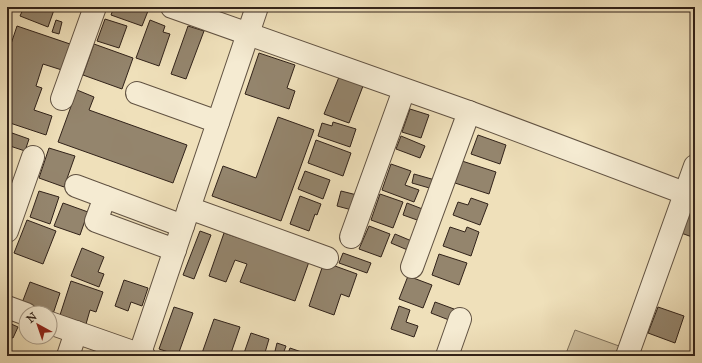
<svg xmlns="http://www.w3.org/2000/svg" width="702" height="363" font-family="'IM FELL Great Primer',serif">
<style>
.garden{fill:#cfc09f;stroke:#80725c}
.building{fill:#94856d;stroke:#32231a}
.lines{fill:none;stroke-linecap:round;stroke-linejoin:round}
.minor-casing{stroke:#615242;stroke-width:24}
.minor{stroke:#f5ebd2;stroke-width:22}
</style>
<rect width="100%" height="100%" fill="#efe0ba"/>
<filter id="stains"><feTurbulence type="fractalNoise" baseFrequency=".005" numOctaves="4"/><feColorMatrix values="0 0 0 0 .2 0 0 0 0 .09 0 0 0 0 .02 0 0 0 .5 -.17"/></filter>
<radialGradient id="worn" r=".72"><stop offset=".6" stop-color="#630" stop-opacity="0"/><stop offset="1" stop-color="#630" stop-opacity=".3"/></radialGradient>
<path class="garden" d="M575 330 619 346 616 356H565Z"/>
<g class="building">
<path d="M24 7H55L48 27 20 16Z"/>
<path d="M114 7H135L148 11 142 26 111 15Z"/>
<path d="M105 19 127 26 119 48 97 41Z"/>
<path d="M56 20 62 22 59 34 52 32Z"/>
<path d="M150 20 165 26 163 32 170 34 159 66 136 58Z"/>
<path d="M17 26 73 45 65 71 43 64 36 86 42 88 34 110 52 116 46 135 7 122V56Z"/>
<path d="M188 26 204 31 186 79 171 74Z"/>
<path d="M94 44 133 58 122 89 83 75Z"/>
<path d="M259 53 295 65 287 88 295 91 289 109 245 94Z"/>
<path d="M339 77 363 86 349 123 324 114Z"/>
<path d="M77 90 94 97 89 110 187 145 173 183 58 142Z"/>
<path d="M410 109 429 115 421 138 402 132Z"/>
<path d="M278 117 314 130 281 221 212 196 223 166 256 178Z"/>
<path d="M333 122 356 129 350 147 318 136 322 123 332 126Z"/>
<path d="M12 133 29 139 25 151 7 145Z"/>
<path d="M478 135 506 145 500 164 471 154Z"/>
<path d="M401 136 425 146 420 158 396 149Z"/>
<path d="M316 140 351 153 343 176 308 163Z"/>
<path d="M49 148 75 156 64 187 39 178Z"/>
<path d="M462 161 496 172 489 194 455 183Z"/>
<path d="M391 164 411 171 405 185 419 190 414 202 382 190Z"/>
<path d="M305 171 330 180 323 199 298 189Z"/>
<path d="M414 174 435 180 433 189 412 183Z"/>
<path d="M39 191 59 197 50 224 30 217Z"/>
<path d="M341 191 357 195 352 210 337 206Z"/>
<path d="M380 194 403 202 393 228 371 220Z"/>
<path d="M300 196 321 204 317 215 315 214 309 231 290 224Z"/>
<path d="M471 198 488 204 480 225 453 215 458 202 468 205Z"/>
<path d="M63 203 88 212 80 235 54 226Z"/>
<path d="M407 203 425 210 420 221 403 215Z"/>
<path d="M687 213 695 216V238L681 233Z"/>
<path d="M27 220 56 231 43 264 14 253Z"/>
<path d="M369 226 390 234 381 257 359 249Z"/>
<path d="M450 227 465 232 467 227 479 232 471 256 443 246Z"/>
<path d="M200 231 211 235 194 279 183 275Z"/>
<path d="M224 233 239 238 240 235 310 259 295 301 240 282 247 264 235 260 226 282 209 276Z"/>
<path d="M395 234 414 242 410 251 391 243Z"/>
<path d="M82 248 104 257 98 272 104 274 99 287 71 276Z"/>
<path d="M343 253 371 263 367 273 339 263Z"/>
<path d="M439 254 467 263 459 285 432 275Z"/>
<path d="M324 262 357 274 349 297 341 294 334 315 309 306Z"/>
<path d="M408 276 432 285 423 308 399 299Z"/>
<path d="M124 280 148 288 142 306 131 302 128 311 115 306Z"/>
<path d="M71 281 103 292 96 312 90 310 86 324 60 315Z"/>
<path d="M30 282 60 293 53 314 22 303Z"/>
<path d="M435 302 454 309 449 320 431 313Z"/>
<path d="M399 306 410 310 406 322 418 326 414 337 391 329Z"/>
<path d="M174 307 193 313 178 355 159 349Z"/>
<path d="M658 307 684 316 675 343 648 333Z"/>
<path d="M214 319 240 327 230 356H201Z"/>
<path d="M9 323 18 327 13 338 7 336Z"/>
<path d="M251 333 269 339 264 356H243Z"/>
<path d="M277 343 286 346 283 354 275 351Z"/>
<path d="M290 348 313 356H287Z"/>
<path d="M79 352 92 356H78Z"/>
</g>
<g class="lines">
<g class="minor-casing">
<g id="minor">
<path d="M172 7 469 112 695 197"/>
<path d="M137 93 218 122"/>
<path d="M62 99 95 7"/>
<path d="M76 186 183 226"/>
<path d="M105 197 96 221 175 250"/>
<path d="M189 208 327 258"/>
<path d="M7 231 33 157"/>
<path d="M351 237 404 90"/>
<path d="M412 267 469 112"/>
<path d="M7 307 26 314"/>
<path d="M50 323 144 356"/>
<path d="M68 356 76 332"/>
<path d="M139 356 257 7"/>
<path d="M447 356 460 319"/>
<path d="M627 356 695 166"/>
</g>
</g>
<use href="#minor" class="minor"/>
</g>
<rect width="702" height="363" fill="none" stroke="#efe0ba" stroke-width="24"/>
<rect x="8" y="8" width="686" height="347" fill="none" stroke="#32231a" stroke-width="2"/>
<rect x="12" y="12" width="678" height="339" fill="none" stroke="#32231a"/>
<g transform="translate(38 325) rotate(320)"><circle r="19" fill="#f5ebd2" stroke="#a79b88"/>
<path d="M0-3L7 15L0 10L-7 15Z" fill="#8f2418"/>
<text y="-6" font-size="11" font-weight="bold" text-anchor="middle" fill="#32231a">N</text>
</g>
<rect width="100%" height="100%" filter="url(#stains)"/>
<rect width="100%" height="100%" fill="url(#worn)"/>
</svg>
